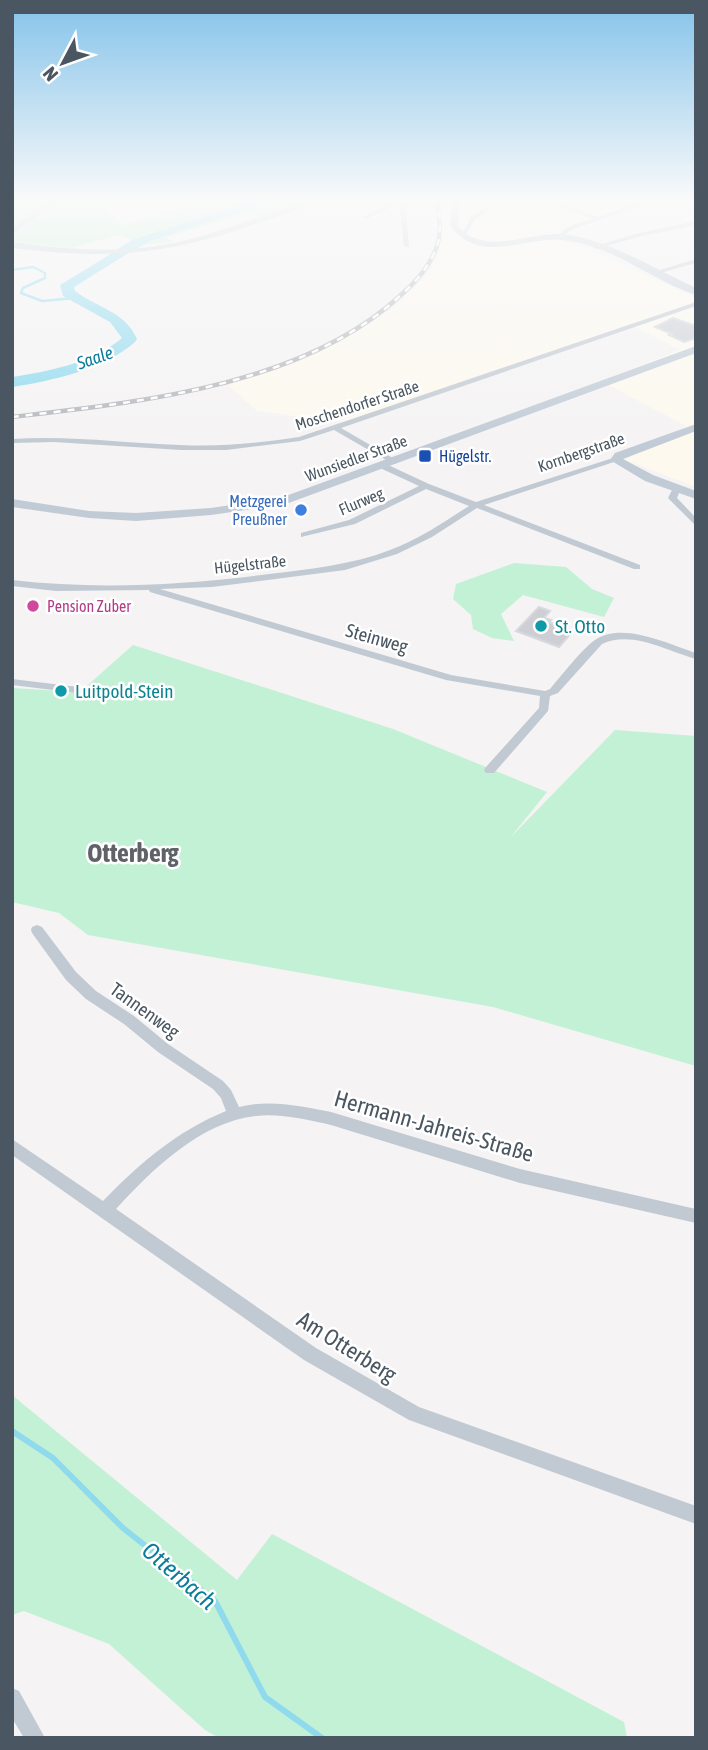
<svg xmlns="http://www.w3.org/2000/svg" width="708" height="1750" font-family="'Asap Condensed',sans-serif">
<style>
.commercial{fill:#fdf9ef}
.green{fill:#c3f1d5}
.water{fill:#90daee}
.lines{fill:none;stroke-linecap:round;stroke-linejoin:round}
.stream-far1{stroke:#90daee;stroke-width:2.5}
.stream{stroke:#90daee;stroke-width:6}
.river{fill:#90daee;fill-rule:evenodd}
.building{fill:#cdcfd5;stroke:#d7d9de;stroke-width:2}
.street{fill:#c1cad2;fill-rule:evenodd}
.secondary{fill:#c1cbd6;fill-rule:evenodd}
.rail-casing{stroke:#b5b8bd;stroke-width:4.5}
.rail{stroke:#fff;stroke-width:2.5;stroke-dasharray:7;stroke-linecap:butt}
.transit-dot{fill:#1a4fb4;stroke:#fff;stroke-width:2.5}
.shop-dot{fill:#3f7fe0;stroke:#fff;stroke-width:2.5}
.hotel-dot{fill:#d1479c;stroke:#fff;stroke-width:2.5}
.culture-dot{fill:#0f9aa8;stroke:#fff;stroke-width:2.5}
.labels{text-anchor:middle;stroke-width:5;stroke-linejoin:round;paint-order:stroke}
.far-street-label{font-size:16px;fill:#4a5661;stroke:#fff}
.far-transit-label{font-size:16px;fill:#164399;stroke:#fff;text-anchor:start}
.far-shop-label{font-size:16px;fill:#366cbe;stroke:#fff;text-anchor:end}
.far-hotel-label{font-size:16px;fill:#b23c85;stroke:#fff;text-anchor:start}
.far-water-label{font-size:18px;font-style:italic;fill:#0c7c9b;stroke:#fff}
.culture-label{font-size:19px;fill:#0d838f;stroke:#fff;text-anchor:start}
.street-label{font-size:19px;fill:#4a5661;stroke:#fff}
.near-street-label{font-size:23px;fill:#4a5661;stroke:#fff}
.near-water-label{font-size:24px;font-style:italic;fill:#0c7c9b;stroke:#fff}
.district-label{font-size:26px;font-weight:bold;fill:#5f6368;stroke:#fff}
</style>
<rect width="100%" height="100%" fill="#f5f3f3"/>
<path class="commercial" d="M439 201H597L619 209 558 230 563 241 582 246 696 298V487L625 460 686 426 601 381 680 350 629 324 346 423 257 411 228 385 310 355 356 332 394 307 429 273 440 251Z"/>
<g class="green">
<path d="M12 201H98L124 225 206 201H249L132 240 118 235 71 248 12 242V237L34 220 12 231Z"/>
<path d="M274 201H304L256 217 245 215 167 237 172 242 141 245Z"/>
<path d="M514 563 566 567 592 589 614 598 604 617 523 595 501 614 514 641 492 638 473 629 471 615 453 599 456 584Z"/>
<path d="M133 645 393 729 547 792 510 838 615 730 696 736V1066L493 1007 88 935 59 913 12 902V688L80 692Z"/>
<path d="M12 1395 237 1580 272 1534 624 1722 627 1738H219L205 1730 109 1644 24 1611 12 1615Z"/>
</g>
<path class="water" d="M249 201H274L151 241 115 260 90 267 132 240Z"/>
<g class="lines">
<path class="stream-far1" d="M12 270 33 267 45 273V278L23 288 21 293 42 301 75 298"/>
<path class="stream" d="M12 1431 53 1458 123 1528 215 1601 265 1697 322 1738"/>
<path class="river" d="M131 242 135 243V249L74 287 75 291C97 308 125 311 137 339L135 342C104 369 52 381 12 387V377C47 372 95 362 122 338L110 322 63 296 60 285Z"/>
</g>
<g class="building">
<path d="M673 318 696 326V338L684 342 669 335 672 334 655 327Z"/>
<path d="M539 607 550 611 544 618 551 620 549 622 573 631 559 647 516 631Z"/>
</g>
<g class="lines">
<g class="street">
<path d="M396 201H405L409 247 404 246 399 204 366 219 361 218Z"/>
<path d="M644 201H653L571 230 566 234 564 238 559 237C563 225 581 223 593 219L557 205V203L599 217Z"/>
<path d="M485 208 490 209 475 219 465 236H461L471 217Z"/>
<path d="M696 221V225L638 237 596 249 593 247 635 234Z"/>
<path d="M696 259V263L653 275 650 273Z"/>
<path d="M696 302V306L341 428 396 460V464H393L334 430 300 441 226 450H181L54 442 12 443V439C69 435 124 443 180 445 220 447 259 443 299 437Z"/>
<path d="M613 458 620 460 484 505 640 565V569H634L477 508 432 537 397 554 345 570 212 587 160 589 451 675 545 691 550 689C561 676 583 648 595 640 621 621 669 644 696 653V659C666 651 633 630 602 644L558 693 550 696 548 711 494 773H486L484 770 486 767 539 708 540 696 446 680 150 592 149 590 56 591 12 586V580C97 590 184 585 269 574 310 569 351 565 390 550 418 540 444 522 469 506L426 489 355 524 301 537V533L349 520 419 486 380 468V464H386L429 484 476 502Z"/>
<path d="M677 485 681 488 677 498 696 518V526L668 498 674 486Z"/>
<path d="M12 679 78 687 83 690 78 693 12 685Z"/>
<path d="M37 925 42 927 76 972 96 991 134 1016 168 1044 223 1081 231 1090 239 1107C269 1099 301 1106 331 1112L520 1169 696 1209V1223L520 1183 331 1125C308 1120 280 1113 256 1116 200 1122 152 1170 116 1209L316 1348 419 1407 696 1506V1524L409 1420 304 1360 12 1155V1139L103 1201C140 1163 177 1131 226 1111L221 1098 213 1089 158 1052 124 1024 86 999 66 980 32 933 31 930 32 927Z"/>
<path d="M12 1688 19 1691 45 1738H24L12 1718Z"/>
</g>
<g class="secondary">
<path d="M50 201H60L12 235V228Z"/>
<path d="M303 201H316C300 211 279 216 261 222 170 255 107 260 12 248V242C64 249 117 254 169 244 215 235 259 216 303 201Z"/>
<path d="M452 201H460L458 226C485 257 527 232 561 234 604 237 657 270 696 288V295C651 280 609 243 561 240 522 237 480 265 450 226Z"/>
<path d="M696 346V353L286 504 211 515 136 521 89 518 12 507V499L89 511 136 513 211 508 283 497Z"/>
<path d="M696 424V431L623 459 653 475 696 491V499L645 481 610 460 615 453Z"/>
</g>
<g class="rail-casing">
<path id="rail" d="M12 417C140 402 303 386 401 295 418 280 435 260 439 238 441 226 439 213 437 201"/>
</g>
<use href="#rail" class="rail"/>
</g>
<linearGradient id="sky" x2="0" y2="1"><stop stop-color="#85c3ea"/><stop offset="0.45" stop-color="#fafafa"/><stop offset="1" stop-color="#fafafa" stop-opacity="0"/></linearGradient>
<rect width="708" height="446" fill="url(#sky)"/>
<rect class="transit-dot" x="418" y="449" width="14" height="14" rx="3.5"/>
<circle class="shop-dot" cx="301" cy="510" r="7"/>
<circle class="hotel-dot" cx="33" cy="606" r="7"/>
<g class="culture-dot">
<circle cx="541" cy="626" r="7"/>
<circle cx="61" cy="691" r="7"/>
</g>
<g class="labels">
<g class="far-street-label">
<text transform="translate(357 405) rotate(-18)" y="6">Moschendorfer Straße</text>
<text transform="translate(581 452) rotate(-19)" y="6">Kornbergstraße</text>
<text transform="translate(356 458) rotate(-20)" y="6">Wunsiedler Straße</text>
<text transform="translate(361 501) rotate(-23)" y="6">Flurweg</text>
<text transform="translate(250 564) rotate(-6)" y="6">Hügelstraße</text>
</g>
<g class="far-transit-label">
<text x="439" y="462">Hügelstr.</text>
</g>
<g class="far-shop-label">
<text x="287" y="507">Metzgerei<tspan x="287" dy="18">Preußner</tspan></text>
</g>
<g class="far-hotel-label">
<text x="47" y="612">Pension Zuber</text>
</g>
<g class="far-water-label">
<text transform="translate(95 358) rotate(-19)" y="6">Saale</text>
</g>
<g class="culture-label">
<text x="555" y="633">St. Otto</text>
<text x="75" y="698">Luitpold-Stein</text>
</g>
<g class="street-label">
<text transform="translate(377 638) rotate(16)" y="7">Steinweg</text>
<text transform="translate(145 1010) rotate(36)" y="7">Tannenweg</text>
</g>
<g class="near-street-label">
<text transform="translate(434 1126) rotate(16)" y="8">Hermann-Jahreis-Straße</text>
<text transform="translate(347 1347) rotate(32)" y="8">Am Otterberg</text>
</g>
<g class="near-water-label">
<text transform="translate(179 1576) rotate(41)" y="8">Otterbach</text>
</g>
<g class="district-label">
<text x="133" y="862">Otterberg</text>
</g>
</g>
<rect width="708" height="1750" fill="none" stroke="#4a5661" stroke-width="28"/>
<g transform="translate(63 63) rotate(229)" stroke="#ffffff" stroke-width="5" paint-order="stroke">
<path d="M0-5L12 26L0 18L-12 26Z" fill="#4a5661"/>
<text y="-10" font-size="19" font-weight="bold" text-anchor="middle" fill="#4a5661">N</text>
</g>
</svg>
